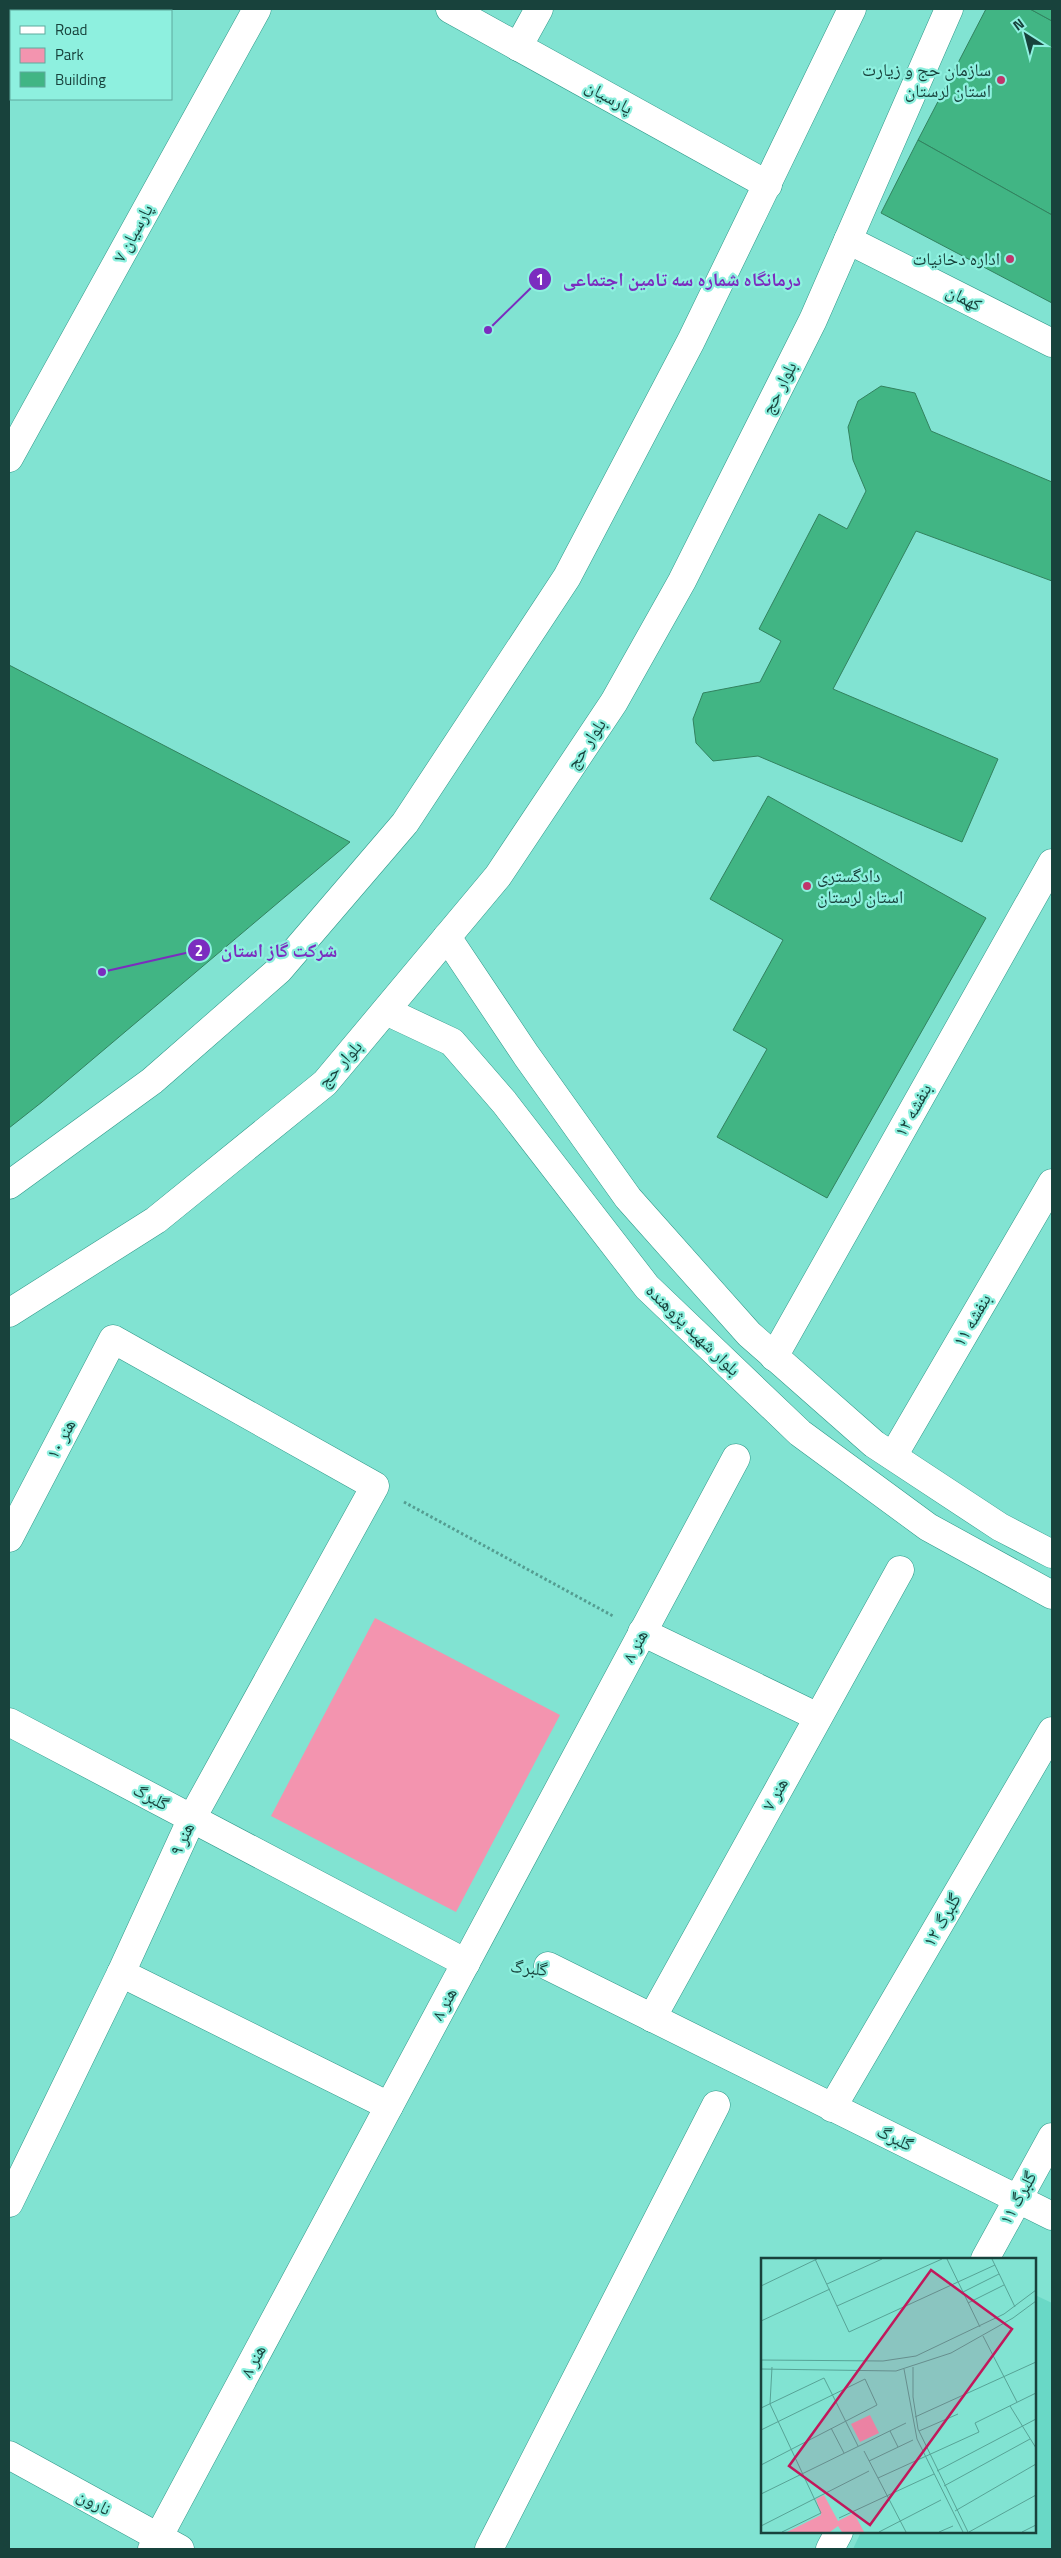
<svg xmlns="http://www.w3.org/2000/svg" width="1061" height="2558" font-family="'Titillium Web','Noto Naskh Arabic',sans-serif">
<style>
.built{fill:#69d8c6}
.green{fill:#f394af}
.building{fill:#41b584;stroke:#32825f}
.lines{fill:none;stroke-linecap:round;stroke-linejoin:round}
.minor-casing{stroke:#2f9889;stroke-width:29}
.major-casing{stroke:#2f9889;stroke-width:29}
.path{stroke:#549d91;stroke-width:3;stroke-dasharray:2.5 2.5;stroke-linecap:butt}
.minor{stroke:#fff;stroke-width:28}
.major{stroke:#fff;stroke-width:28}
.poi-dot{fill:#c0356b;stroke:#8ef0df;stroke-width:2}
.labels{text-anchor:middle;stroke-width:4.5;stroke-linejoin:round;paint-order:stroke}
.poi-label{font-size:18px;fill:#18423c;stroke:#8ef0df;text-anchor:end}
.street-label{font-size:18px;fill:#18423c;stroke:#8ef0df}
.inset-road{fill:none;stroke:#57a396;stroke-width:1}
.view{fill:#c2185b;fill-opacity:0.15;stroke:#c2185b;stroke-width:2.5}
.inset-edge{fill:none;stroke:#18423c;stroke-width:2.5}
.leader{fill:none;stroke:#7b2cbf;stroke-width:2}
.callout-dot{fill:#7b2cbf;stroke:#8ef0df;stroke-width:2}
.mark-label{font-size:15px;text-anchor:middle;font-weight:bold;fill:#fff}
.callout-label{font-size:19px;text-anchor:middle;font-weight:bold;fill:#7b2cbf;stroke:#8ef0df;stroke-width:4.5;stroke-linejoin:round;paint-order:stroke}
</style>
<rect width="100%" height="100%" fill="#81e3d2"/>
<path class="built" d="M1035 2295 1052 2303V2549H853L861 2532H1035Z"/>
<path class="green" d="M375 1618 560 1715 456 1912 271 1816Z"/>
<g class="building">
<path d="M986 9H1030L1052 21V215L918 140Z"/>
<path d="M1030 9H1052V21Z"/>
<path d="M918 140 1052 215V303L881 213Z"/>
<path d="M881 386 915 393 931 431 1052 482V581L916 531 833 689 998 759 962 842 758 756 713 761 696 743 693 719 703 693 760 682 781 641 759 629 819 514 847 529 866 491 853 460 848 427 858 401Z"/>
<path d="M9 665 350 842 42 1102 9 1128Z"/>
<path d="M768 796 986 918 827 1198 717 1137 767 1049 733 1030 783 940 710 899Z"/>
</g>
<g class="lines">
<g class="minor-casing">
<g id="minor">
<path d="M450 9 768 185"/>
<path d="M518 47 539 9"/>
<path d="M848 240 1052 343"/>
<path d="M9 458 257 9"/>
<path d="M447 937 526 1055 628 1198 749 1334 874 1444 1000 1527 1052 1554"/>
<path d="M386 1011 452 1042 504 1102 647 1287 800 1433 928 1527 1052 1595"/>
<path d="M774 1357 1052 863"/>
<path d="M893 1456 1052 1183"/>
<path d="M9 1538 113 1339 375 1486 192 1818 121 1973 9 2203"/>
<path d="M642 1632 818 1717"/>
<path d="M9 1722 466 1963"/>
<path d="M548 1966 1052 2216"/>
<path d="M121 1973 389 2106"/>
<path d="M652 2018 900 1570"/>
<path d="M832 2108 1052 1731"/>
<path d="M985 2259 1052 2137"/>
<path d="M9 2455 180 2549"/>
<path d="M152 2549 736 1458"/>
<path d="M489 2549 716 2105"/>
<path d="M830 2549 839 2532"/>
</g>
</g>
<g class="major-casing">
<g id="major">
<path d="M9 1185 152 1081 279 970 405 823 567 577 691 341 852 9"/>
<path d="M9 1313 156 1220 325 1083 498 876 614 702 682 581 813 320 949 9"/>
</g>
</g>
<path class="path" d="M404 1502 613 1616"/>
<use href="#minor" class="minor"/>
<use href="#major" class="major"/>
</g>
<g class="poi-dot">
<circle cx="1001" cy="80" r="5"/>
<circle cx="1010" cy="259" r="5"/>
<circle cx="807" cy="886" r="5"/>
</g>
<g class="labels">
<g class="poi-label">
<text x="991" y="76">سازمان حج و زیارت<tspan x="991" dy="21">استان لرستان</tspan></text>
<text x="1000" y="265">اداره دخانیات</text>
<text x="817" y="882" text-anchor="start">دادگستری<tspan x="817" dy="21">استان لرستان</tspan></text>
</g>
<g class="street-label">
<text transform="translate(609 97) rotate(29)" y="6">پارسیان</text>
<text transform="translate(133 233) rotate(-61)" y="6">پارسیان ۷</text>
<text transform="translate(964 298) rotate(27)" y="6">کهمان</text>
<text transform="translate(779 388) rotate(-63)" y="6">بلوار حج</text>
<text transform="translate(586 744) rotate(-56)" y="6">بلوار حج</text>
<text transform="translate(340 1064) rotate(-48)" y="6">بلوار حج</text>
<text transform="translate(913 1110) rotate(-61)" y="6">بنفشه ۱۲</text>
<text transform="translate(972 1320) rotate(-60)" y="6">بنفشه ۱۱</text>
<text transform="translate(693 1330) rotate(44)" y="6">بلوار شهید پژوهنده</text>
<text transform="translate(61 1439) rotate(-62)" y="6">هنر ۱۰</text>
<text transform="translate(635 1646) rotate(-62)" y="6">هنر ۸</text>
<text transform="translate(775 1794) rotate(-61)" y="6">هنر ۷</text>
<text transform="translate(151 1797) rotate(28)" y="6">گلبرگ</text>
<text transform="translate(182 1839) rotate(-65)" y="6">هنر ۹</text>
<text transform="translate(942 1920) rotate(-60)" y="6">گلبرگ ۱۲</text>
<text transform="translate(529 1968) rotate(6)" y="6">گلبرگ</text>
<text transform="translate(444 2004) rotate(-62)" y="6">هنر ۸</text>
<text transform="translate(895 2138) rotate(26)" y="6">گلبرگ</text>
<text transform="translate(1018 2198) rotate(-61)" y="6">گلبرگ ۱۱</text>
<text transform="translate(253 2361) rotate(-62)" y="6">هنر ۸</text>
<text transform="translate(94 2502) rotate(29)" y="6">نارون</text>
</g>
</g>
<g transform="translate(761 2258)">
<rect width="275" height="275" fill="#81e3d2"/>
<path d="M109 157 118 175 99 184 90 166ZM63 237 77 263 93 255 103 274H81L77 268 69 274H26L60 257 55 241Z" fill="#f394af"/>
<path class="inset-road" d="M54 1 88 74 234 7M186 1 219 69M231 1 254 49M66 26 121 1M0 28 56 1M202 34 238 16M207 45 243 27M76 48 181 1M0 63 69 31M222 78 256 144M0 102 122 103 155 98 243 56 275 32M11 109 9 146 60 255 21 274M152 109V139L157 171 207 274M0 111 135 113 190 95 252 60 275 43M143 111 156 181 202 274M249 148 275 190M0 150 63 120 97 188M154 159 275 104M70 170 83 195M0 172 104 121 116 147 0 207M129 173 137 189M158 173 197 156M103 193 145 274M108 203 152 182M176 213 275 161M117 220 218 174 214 165 275 135M183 228 269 181M0 236 145 165M194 253 275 206M78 260 173 216M0 268 108 213M118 274 180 242M178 274 192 268M208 274 275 237M261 274 275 267"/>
<path class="view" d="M170 12 251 71 109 267 28 208Z"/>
<rect width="275" height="275" class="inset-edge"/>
</g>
<path class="leader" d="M488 330L540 279M102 972L199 950"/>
<g class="callout-dot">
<circle cx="488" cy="330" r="5"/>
<circle cx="102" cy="972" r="5"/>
<circle cx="540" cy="279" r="12"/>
<circle cx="199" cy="950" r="12"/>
</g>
<g class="mark-label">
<text x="540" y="285">1</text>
<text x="199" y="956">2</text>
</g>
<g class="callout-label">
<text x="682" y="286">درمانگاه شماره سه تامین اجتماعی</text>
<text x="279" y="957">شرکت گاز استان</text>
</g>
<rect width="1061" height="2558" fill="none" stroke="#18423c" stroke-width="20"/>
<rect x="10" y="10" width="162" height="90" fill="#8ef0df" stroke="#5faa9e"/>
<rect x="20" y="26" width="25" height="8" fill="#ffffff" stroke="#5faa9e"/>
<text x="55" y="35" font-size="15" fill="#18423c">Road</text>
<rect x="20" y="48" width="25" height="15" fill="#f394af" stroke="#5faa9e"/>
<text x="55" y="60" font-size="15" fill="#18423c">Park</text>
<rect x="20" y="72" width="25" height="15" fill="#41b584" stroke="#5faa9e"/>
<text x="55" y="85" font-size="15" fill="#18423c">Building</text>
<g transform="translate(1026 35) rotate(324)" stroke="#8ef0df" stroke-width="4" paint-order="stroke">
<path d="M0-4L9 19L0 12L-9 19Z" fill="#18423c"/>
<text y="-8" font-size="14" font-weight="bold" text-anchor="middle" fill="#18423c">N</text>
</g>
</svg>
